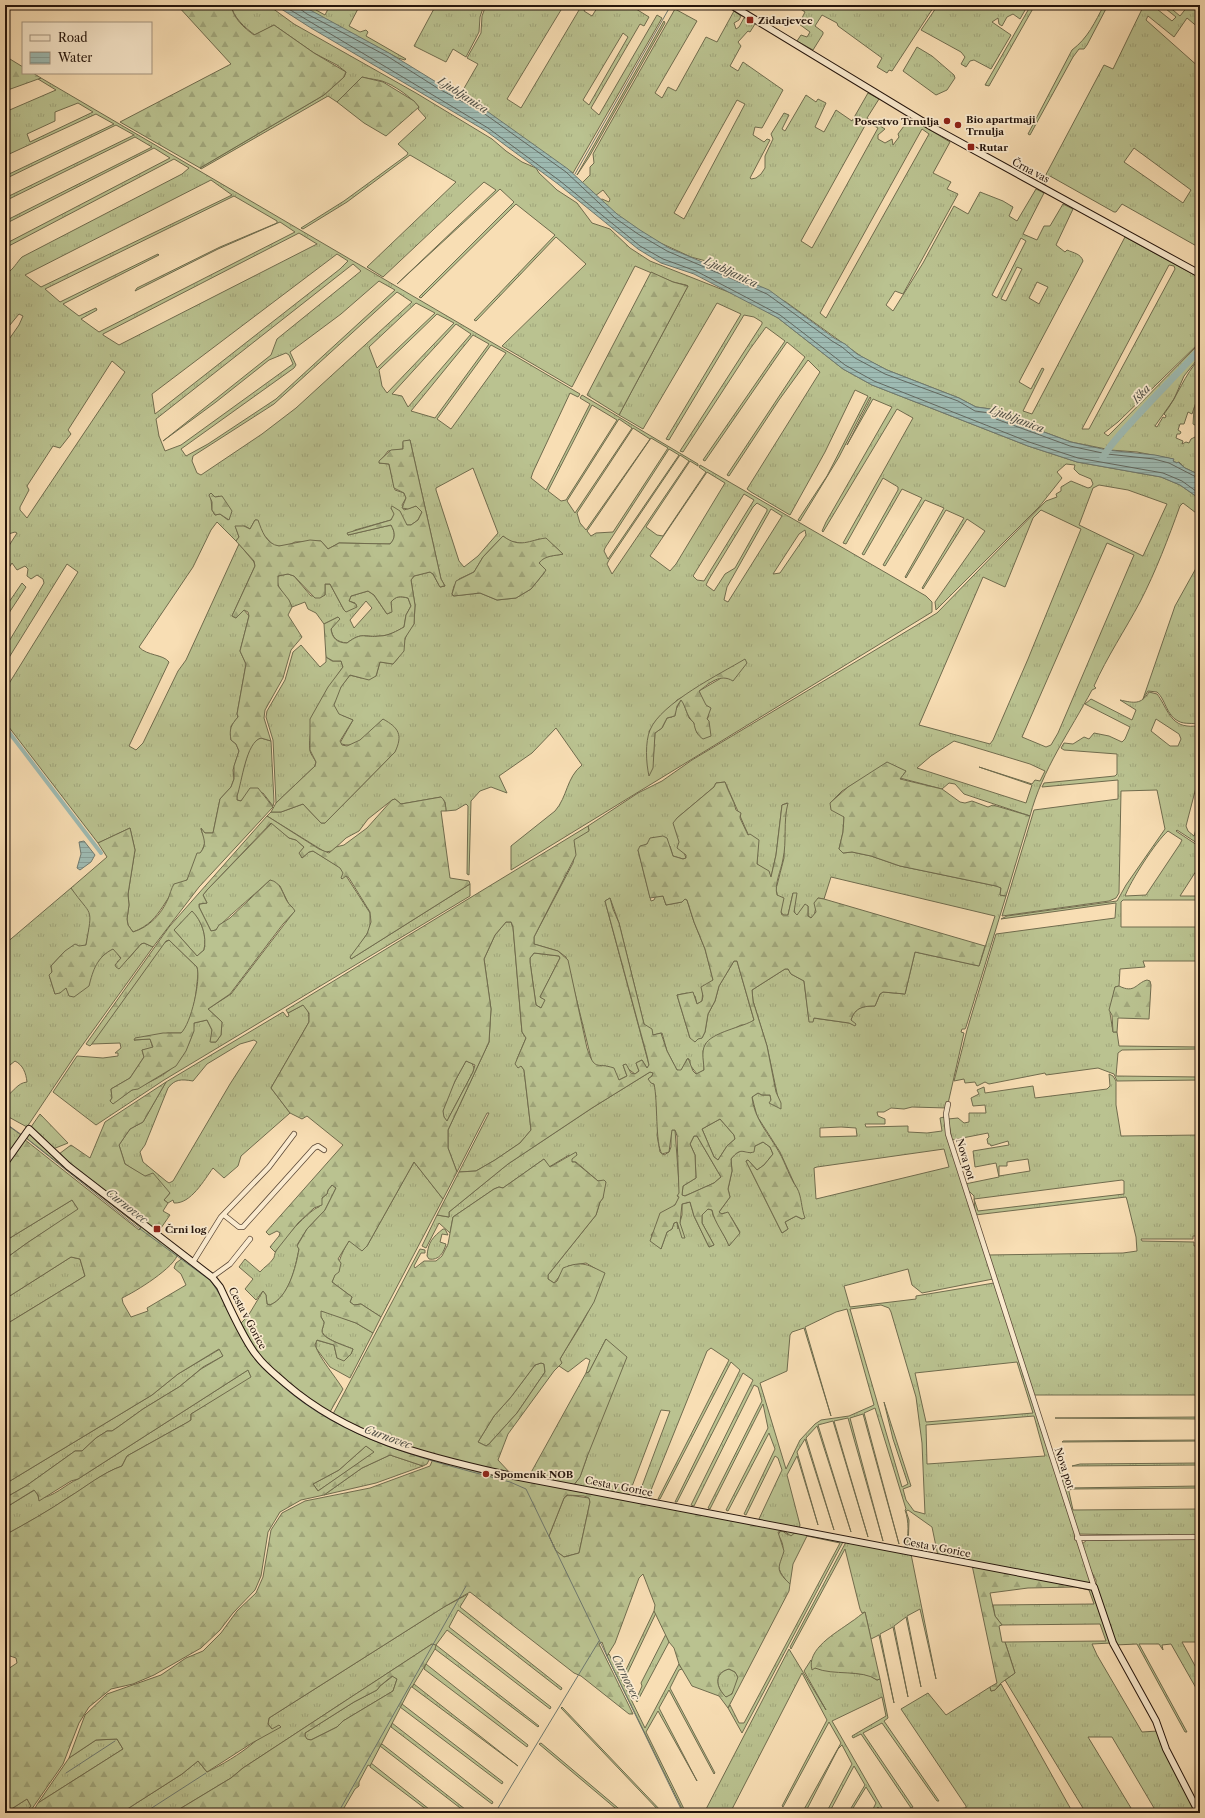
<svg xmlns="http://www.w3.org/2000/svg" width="1205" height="1818" font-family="'Libre Caslon Text',serif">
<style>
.grass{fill:url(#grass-tufts);stroke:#706c4e;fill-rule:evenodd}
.forest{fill:url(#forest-firs);stroke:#706c4e;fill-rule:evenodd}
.water{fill:url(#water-rules);stroke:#6e7970}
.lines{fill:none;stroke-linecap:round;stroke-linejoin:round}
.shore{stroke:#626860;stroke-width:1}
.stream{stroke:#6e7970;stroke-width:1}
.canal{stroke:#9ebbb3;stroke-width:4}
.river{stroke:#9ebbb3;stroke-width:7}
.street-casing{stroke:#5a4736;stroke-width:6}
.secondary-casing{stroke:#25150c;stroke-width:8}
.street{stroke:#faeace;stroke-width:4.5}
.secondary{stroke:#faeace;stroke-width:6}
.poi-dot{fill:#8f2418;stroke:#faeace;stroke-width:1.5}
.labels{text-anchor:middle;stroke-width:3.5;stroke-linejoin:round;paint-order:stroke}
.poi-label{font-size:10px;font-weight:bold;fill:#25150c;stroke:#faeace;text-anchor:start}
.street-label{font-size:10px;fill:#25150c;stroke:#faeace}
.water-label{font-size:11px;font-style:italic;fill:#4f4f46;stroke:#faeace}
</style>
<defs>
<pattern id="grass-tufts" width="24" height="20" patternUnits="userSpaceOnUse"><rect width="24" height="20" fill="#bac290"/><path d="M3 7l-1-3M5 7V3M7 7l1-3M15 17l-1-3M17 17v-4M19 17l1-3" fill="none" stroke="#a0a67b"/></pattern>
<pattern id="forest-firs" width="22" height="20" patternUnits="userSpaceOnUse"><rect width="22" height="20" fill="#bac290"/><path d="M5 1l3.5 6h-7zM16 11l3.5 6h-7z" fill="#a0a67b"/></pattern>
<pattern id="water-rules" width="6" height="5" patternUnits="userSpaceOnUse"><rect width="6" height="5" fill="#9ebbb3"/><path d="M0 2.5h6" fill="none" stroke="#88a099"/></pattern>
</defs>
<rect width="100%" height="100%" fill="#f8deb4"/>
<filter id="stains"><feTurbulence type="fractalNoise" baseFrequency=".005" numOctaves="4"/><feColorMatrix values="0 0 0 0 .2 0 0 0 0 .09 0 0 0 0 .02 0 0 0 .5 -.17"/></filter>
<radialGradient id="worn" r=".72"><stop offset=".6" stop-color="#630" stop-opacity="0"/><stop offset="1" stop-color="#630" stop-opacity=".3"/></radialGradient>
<g class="grass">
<path d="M231 5H268L294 24 416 93 492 139 506 151 522 162 536 168 539 173 557 190 577 203 592 223 610 229 630 248 650 261 741 297 778 318 843 369 872 385 1028 446 1077 462 1161 477 1180 485 1200 499V516L1183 503 1180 506C1168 539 1156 571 1140 602 1125 630 1107 657 1094 686L1096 688 1092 690C1070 731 1042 770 1030 816L964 794 955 784 949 783 942 789 900 778 906 771 855 783 842 791 830 803 844 817 843 832 839 849 843 853 852 852 871 856 900 866 996 886 1001 887 1000 895 1006 896 966 1027 965 1029H962L961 1032 964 1033 947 1108 912 1107 904 1109 891 1108 884 1112H877L878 1116 885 1119V1124H865L866 1127 908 1126V1132L927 1133 942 1131 940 1118 944 1117 993 1279 922 1293 912 1285 908 1269 844 1286 850 1307 916 1299V1296L994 1283 1091 1581 1088 1584 938 1556 932 1527 908 1510 906 1511 909 1520 908 1550 903 1548 905 1547C909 1536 909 1521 905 1510L906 1509 875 1408 864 1413 899 1544 863 1414 850 1418 883 1541 848 1418 834 1421 868 1537 833 1421 818 1425 851 1532 817 1426 806 1438 834 1530 805 1439 797 1452 818 1525 797 1456 787 1475 800 1525 799 1529 758 1521 782 1470 778 1458 775 1456 746 1515 744 1514 775 1449 769 1433 728 1511 726 1510 768 1428 763 1404 710 1509 708 1508 762 1401 758 1387 754 1385 694 1506 691 1505 753 1380 743 1373 677 1502H675L740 1370 731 1362 660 1499H658L729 1360 711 1348 707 1351 647 1500 638 1499 639 1494 670 1411 661 1410 628 1497 573 1486 580 1477 587 1457 606 1339 589 1372 586 1373 590 1360 586 1358 568 1372 559 1366 561 1363 560 1359C577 1330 597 1305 601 1272L586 1263 568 1266 554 1283 548 1279V1275L596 1215 600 1202 603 1198 601 1181H598L576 1162H572L569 1155 549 1167 544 1159 503 1188 499 1187 494 1189 453 1217 450 1233 439 1223 426 1248 422 1246 437 1215 449 1217V1212L508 1164 592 1108 650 1072 653 1073 652 1076 648 1079 654 1084 656 1092 658 1127 657 1135 660 1152 664 1155 669 1152 671 1147V1130H675L680 1197 675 1205 651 1235 661 1249 667 1232 672 1229 674 1223 677 1222 678 1229 682 1215V1204L690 1202 694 1216 709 1247 714 1245 702 1223V1215L708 1209 712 1210 713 1215 729 1245 740 1232 731 1217 725 1213 720 1214 719 1212 730 1197 728 1189 732 1171 731 1159C736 1152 743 1148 751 1153L755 1146 763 1142 770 1147 773 1154 764 1165 757 1170 748 1160 746 1161 782 1233 788 1229 785 1222 796 1216 802 1219 799 1194 780 1152 757 1116 752 1097 758 1093 762 1095H770L771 1100 778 1098 767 1046 753 1001 752 990 785 969H788L791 974 804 981 809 1020 813 1018 849 1023 855 1025 851 1020C855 1007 864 1006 875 1006L880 994 883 992 905 994 915 952 979 966 995 916 831 877 824 899 818 898 814 916 811 918 808 916V906H804L798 915 795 914 794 907 795 897 793 893 788 915 785 917 781 912 776 889 784 858V821L787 803 782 805 776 855 771 877 768 872 757 864 758 845 748 834 725 782 716 783 714 787 677 818 674 825 686 858 683 859 673 856 670 846 653 837 647 844 638 850 651 901 654 900 656 896H663L666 905 682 902 685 899 687 900 694 922 705 949 713 980 703 990 702 1001 697 1004 695 996 687 993 677 995 690 1038H702L705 1032 708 1014 715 1001 719 986 734 961H737L754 1020 747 1025H741L706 1043 703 1051 704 1070 697 1074 690 1065V1060L687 1059 681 1071 677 1070 667 1051 662 1033 653 1035 644 1024 619 923 610 898 605 901 649 1065 647 1068 642 1060 636 1063 639 1071 635 1074 623 1065 627 1076 619 1080 606 1066H597L592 1062 566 957 558 951 534 944V937L573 863 575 853 573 840 589 830 588 826 638 793 662 781 692 760 937 613 1046 501 1057 497 1056 494 1061 491V487L1071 481 1088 488 1091 487 1093 484 1091 479 1079 474 1074 469 1075 465 1066 464 1057 472 1062 478 1039 507 936 610 935 602 985 531 967 519 923 589 922 588 964 518 946 510 906 578 905 577 944 508 925 500 885 566 883 565 922 498 902 489 864 555 862 554 898 490V487L883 478 846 544 843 543 913 418 897 409 823 532 822 531 826 522 892 407 873 399 847 445 871 398 870 397 839 457 800 521 798 520 827 476 868 396 855 390 825 452 790 515 751 492 747 489 820 372 808 360 779 400 729 476 727 475 805 357 787 342 705 461 703 460 785 341 766 327 750 349 683 452 680 451 762 324V322L754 317 744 315 669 440 666 439 741 314 717 303 643 429 619 415 688 286 686 285 673 282 635 266 572 387 502 346 586 264 556 237 476 321 474 320 555 235 516 204 421 298 419 297 514 202 500 189 397 284 496 190 484 182 383 277 367 267 456 182 410 155 347 202 303 229 301 228 344 201 407 155 408 153 398 144 426 118 418 109 419 107C411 97 394 85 382 81 375 79 369 79 362 77L337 102 328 96 201 169 200 168 324 95 344 77 346 72 337 65 314 53 274 25 255 35C245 28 233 17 231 5ZM1099 485 1128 490 1167 504 1143 556 1079 525 1093 488ZM1041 510 1081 529 1028 659 993 740 990 744 919 725 983 577 1005 587 1033 518ZM1107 543 1134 555 1058 733 1051 745 1046 747 1022 737ZM954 741 1030 764 1045 771 1040 781 1035 780 1032 784 979 767 1032 785 1026 803 917 768 931 756ZM841 1127 856 1128 857 1136 820 1137V1128ZM944 1149 949 1167 816 1199 814 1168 817 1167ZM881 1305 889 1308 891 1312 916 1397 922 1443 925 1514 914 1511 906 1500 903 1489 911 1486 884 1402 893 1439 908 1484 902 1487 850 1309ZM847 1309 874 1405 849 1416 821 1420 815 1424 800 1440 786 1469 760 1383 787 1371 790 1335 792 1332 804 1328 831 1416 805 1327 836 1312ZM1017 1362 1033 1413 926 1422 915 1373ZM1034 1416 1045 1456 927 1464 926 1425Z"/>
<path d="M297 5H318L316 10 325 15 330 5H360L349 26 360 32 366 30 368 32 366 36 406 59 405 60 398 58Z"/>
<path d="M436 5H484L480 17 479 32 466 57 453 49 446 62 414 46Z"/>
<path d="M486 5H564L507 99 521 108 582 5H587L584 11 592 16 599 5H611L615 7 616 5H638L636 9 649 17 644 26 640 24 591 108 599 115 657 15 662 18 573 173 459 97 478 64 467 58 481 33 482 16ZM623 33 628 37 589 105 583 100Z"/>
<path d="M797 5H935L892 71 889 70 887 73 877 67 882 58 838 26 837 23 822 15 815 26 823 32V34L813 50 797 41 801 35 807 37 810 32 799 24 805 12 796 6Z"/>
<path d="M938 5H1028L1020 19 1013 14 1007 17 1002 26 999 24 998 18 992 22 1011 35 991 69 974 60 970 61 966 67 961 64 965 57 961 52 921 30Z"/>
<path d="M1031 5H1035L989 86 985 85Z"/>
<path d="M1104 5H1108L1087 45 1084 49H1079L1073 57 1030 135 1028 134 1072 50C1088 38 1095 22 1104 5Z"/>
<path d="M1144 5H1152L1172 21 1176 17 1161 5H1167L1180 16 1188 6 1187 5H1200V29L1187 18 1174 37 1148 16 1146 20 1200 68V248L1122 204 1116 212H1114L1050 176 1046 184 1042 182 1104 65 1113 69ZM1134 148 1191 190 1183 203 1124 162Z"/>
<path d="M675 9 697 21 655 93 662 98 668 87 676 91 706 37 717 42 734 11 741 16 739 20 734 23 736 29 739 27 744 18 755 24 750 32 748 31 738 42 741 46 730 66 738 71 743 62 783 90 762 128 755 127 753 135 764 142 767 139 770 140 750 178 751 179 756 178 761 174 765 168V156L773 139 771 134 784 113 789 115 782 129 785 131 806 95 816 102 818 99 826 103 815 127 824 132 836 110 852 121 868 93 879 99 867 118 885 129 878 135V139L885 143 892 139 893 145 899 137 898 134 910 118 950 142 933 173 951 182 947 189 958 194 903 294 895 291 886 305 893 311 923 263 954 206 968 214 980 192 1003 201 1013 207 1009 216 1017 221 1036 189 1044 193 1023 234 1037 240 1044 226H1050L1063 204 1073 209 1056 245 1065 252 1067 250C1074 253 1081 254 1083 261L1019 382 1031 389 1042 368 1044 369 1023 411 1032 414 1125 237 1200 278V342L1118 422 1104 433 1108 436 1200 343V347L1146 403 1106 449 1071 442 998 415 991 409 976 407 959 398 887 370 862 357 786 302 706 261 691 257 654 240 615 214 600 200 602 199 609 202 610 199 603 190 595 196 581 184 590 175V167L594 163 593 154 603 136ZM737 100 745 104 684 219 674 213ZM867 122 878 128 812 248 801 241ZM922 129 929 134 826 318 820 313ZM1021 238 1026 241 997 298 992 295ZM1169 265 1174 266 1175 269 1089 429H1082ZM1017 267 1022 269 1006 301 1001 299ZM1037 282 1048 287 1039 304 1029 298Z"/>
<path d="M664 21 665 23 589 157 577 175Z"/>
<path d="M917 47 932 56 954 75 955 78 947 90 936 95 903 71Z"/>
<path d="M41 78 580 394 578 397 570 393 533 472 531 478 546 490 590 404 580 398 582 395 698 464V466L690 461 646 527 657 535 663 536 706 472 699 467 700 465 926 596 932 602V612L511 870V846L555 811C568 796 566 778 582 765L556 728 532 753 499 776 507 793 491 787 480 791 471 801 469 875 467 874 468 806 466 804 456 810 446 811 445 802 441 797 401 804 395 799 392 800 368 819 359 831 346 838 332 851 325 852 267 816 271 812H281L303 804 321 823H325L391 756 383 719C374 729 355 752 340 743L353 720C348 718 342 716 338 714 325 704 344 683 350 675L361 678 376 676 380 662 393 664 398 658 408 631 414 624 415 605 411 580 414 576 430 572 433 574 440 587 445 586 441 579 410 440 403 442V449L388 451 379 463 389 464 395 490 404 493 406 498 402 505 404 510 416 506 422 512 418 520 411 525H407L391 508 395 514 391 520 355 530 348 535 391 525C395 532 396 538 390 544L339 543 328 549 321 541 295 542 287 546H274L262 533 257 520H255L250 529 245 526 236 528 239 537 236 541 217 522 211 530 193 567 139 647C147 656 163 654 169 662L129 746 136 750 143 743 178 671 186 660 239 544 254 562 255 566 232 616 236 618 244 610 249 616 240 651 246 664 237 714 238 717 231 726V740L236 744 239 751 233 770 234 779 231 787 220 799 213 833H205L201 829C202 834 205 837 205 841 206 845 190 874 187 880 163 893 164 921 133 932L128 925 127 919 129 905 128 894 135 850 130 828 98 843 5 722V690L78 572 67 564 5 664V648L44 583 43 579 37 575 31 579 27 576 28 569 25 566 17 570 12 563 5 574V552L17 533 15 532 5 535V345L19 325 23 316 19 314 5 331V280L8 276 5 271 7 273C13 270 17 262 22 257L182 174 189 168 174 159 5 248V244L170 158 154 148 5 224V221L152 147 135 137 5 201V198L134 135 116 125 5 179V176L114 124 96 114 5 156V112L56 90 38 79ZM78 103 93 112 30 142 27 134 55 121V112ZM211 180 232 195 41 287 25 275ZM234 196 277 221V223L220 247 137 288 135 291 218 249 280 222 295 232 99 332 81 319 97 310 96 308 79 316 63 304 159 255 158 254 60 302 45 289ZM299 233 317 244 119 345 103 335V334ZM337 254 348 261 340 269 155 414 152 394ZM353 264 361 271 277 339 271 355 163 441 216 402 269 360 286 353 289 355 293 364 181 445 165 451 159 436 156 419ZM379 281 395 290 276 399 208 444 186 456 181 449 294 368 296 365 290 352 341 314ZM397 292 412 302 296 408 262 434 201 475 197 473 192 461 193 456 274 404ZM416 303 435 313 377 368 369 347ZM437 314 454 323 387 393 382 386 379 370ZM456 324 471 334 408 407 402 396 392 394ZM473 335 489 344 435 418 411 411ZM491 345 506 353 451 429 437 419ZM112 361 125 372 27 518 20 510V507L29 490 27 486 53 446 60 448 71 434 68 430ZM592 405 617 420 566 500 561 501 548 491ZM619 419 632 428 575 513 567 501ZM633 428 650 439 586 530 580 523 577 513ZM651 438 668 448 613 532 596 533 591 536 587 531ZM669 449 679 455 608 559 604 551 605 548ZM680 455 689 461 612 574 607 564 609 560ZM473 468 498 533 478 556 464 567 459 561 436 490V488ZM707 472 725 483 676 564 670 571 650 556ZM744 494 754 500 704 581 697 580 693 576ZM219 496 228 520 220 514 215 515 212 510 211 499ZM757 503 767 509V511L735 568 725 574 714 591 706 585 709 579 753 507ZM771 509 782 516 728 602 724 600 727 587ZM805 530 806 535 780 573 773 574 799 534ZM503 536 509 541 526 544 539 539 552 544 563 554C555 556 545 555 539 562L544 573 531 589 516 598 497 600 480 593 453 596 452 594 454 586 459 579 474 572 483 557ZM747 663 699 691 709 716 697 733 694 723 689 718 683 702 681 700 672 717 667 718 662 728 655 733 653 761 649 731 677 700Z"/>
<path d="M1200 352V356L1184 376 1174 399 1155 426 1157 427 1163 417 1165 418 1166 416 1164 414C1178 396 1184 375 1200 358V390L1192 414 1188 412 1184 424H1180L1178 430 1181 432 1180 434H1177L1176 438 1183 441 1182 444 1186 442 1189 443 1191 439 1199 435 1200 432 1196 443 1200 445V475L1185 468 1179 462 1177 463 1173 461V459L1137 452 1110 450 1109 448 1147 408 1149 403 1181 373Z"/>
<path d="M1200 393V428L1193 424 1194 409Z"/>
<path d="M1200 561V725C1193 722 1185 725 1178 721 1166 715 1166 700 1157 692L1148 691 1143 699 1175 606Z"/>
<path d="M288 574 294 576 311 596 325 595V584H330L344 610 355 603 349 601 351 596 368 591 374 595 387 614 391 612V602C396 596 400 596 408 598L411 606 406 615 404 627C397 631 388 636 380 636 364 638 363 631 347 643 337 642 332 638 331 628L338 617 324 624 316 613 308 609 305 602 292 607C288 597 274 587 278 576ZM366 601 372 608 354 628 350 620Z"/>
<path d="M22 583 26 587 5 619V608Z"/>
<path d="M301 645 320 667 326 662V657L332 661H341L343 667C328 688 306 724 310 751 311 755 314 758 316 762L315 766 276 803 273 740 266 717 267 711 285 680 293 652Z"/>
<path d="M1149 692 1157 694C1166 705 1169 724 1187 726 1192 727 1195 725 1200 727V772L1186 826 1188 831 1194 836 1200 816V845L1177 830 1176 831 1200 847V865L1180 896H1200V900H1123L1121 902V927H1200V961H1143L1145 967 1120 969 1119 986 1115 987 1110 1013 1113 1032H1117L1119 1046 1200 1047V1049L1122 1050 1118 1053 1116 1076 1200 1077V1080L1117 1081 1114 1074 1098 1068 1046 1075 1045 1073 989 1084 985 1082 977 1086 975 1082 965 1083 964 1079 954 1081 967 1030 996 934 1115 918 1116 903 1001 919 1007 916 1117 901 1126 885 1165 829 1157 790 1121 791 1119 893 1116 898 1109 901 1002 916 1034 810 1118 799V780L1042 787 1044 783 1115 776 1117 774V754L1064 750 1061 748 1064 743 1073 744 1084 737 1089 739 1094 733 1109 736 1122 742 1125 739 1130 727 1085 704 1091 699 1132 720 1136 710 1120 700C1134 703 1141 705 1149 692ZM1156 719 1179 734 1181 739 1178 746H1170L1151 731ZM1168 831 1182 840 1180 844 1146 895 1125 896C1130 882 1156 841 1168 831Z"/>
<path d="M261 738 271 741 274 802 273 806 263 793 247 794 241 801 237 800C236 792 248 749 253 742 255 740 258 739 261 738Z"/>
<path d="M272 823 289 838 296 840 304 847 301 851 302 858 309 852 313 851 341 868 370 913V929L351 959 470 884V896L164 1080 96 1125 53 1092 77 1056 103 1058 118 1056V1053H115L121 1048 120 1043 92 1044V1043L164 943 169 940 197 967 198 971C197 988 194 1022 181 1033H168L134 1040 150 1039 153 1048 142 1050 144 1057 130 1078 111 1089 112 1098 110 1101C124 1099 124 1094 134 1089 164 1076 181 1068 192 1035 194 1031 193 1027 194 1023L207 1020 212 1030 211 1042H216L221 1035 222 1022 208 1009 231 994 293 913 280 886 270 880C262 888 218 925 216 930L211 931 199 907V904L207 903 203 895 207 890Z"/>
<path d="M71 888 87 906 92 914 86 945 64 952 51 966 52 972 50 978 55 994 66 988 90 981C90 968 102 954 114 948L121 959 117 962 129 958 141 944 144 943 153 947 76 1054 27 1127 5 1115V1097C14 1092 17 1083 27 1082 26 1073 23 1065 15 1061L5 1069V944Z"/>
<path d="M192 910C202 921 207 936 204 950L197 956 174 930Z"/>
<path d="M506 922H511L513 927 522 1032 526 1038 517 1059 524 1070 531 1130 520 1143 495 1160 476 1171 459 1172 489 1113H487L457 1172 448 1148V1130L489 1042 491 1009 484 959 495 935Z"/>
<path d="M534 953 559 956 560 958 540 997 546 1000 541 1008 536 1005 530 962V958Z"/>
<path d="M303 1005C309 1010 309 1014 309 1022L271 1088 290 1113 241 1156 238 1166 224 1178 213 1168C204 1180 191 1204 174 1203L173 1200 168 1203 164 1200 170 1193 125 1164 119 1145 130 1129 143 1122 166 1082 283 1012 287 1017 289 1016 288 1013ZM254 1040 257 1042 230 1084 173 1181 169 1183 166 1181 143 1162 140 1152 145 1145 168 1088C175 1079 181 1079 193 1081L207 1064 240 1044Z"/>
<path d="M466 1061 472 1063 474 1068 473 1072 447 1121C444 1118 442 1114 443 1110 446 1097 459 1073 466 1061Z"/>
<path d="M1109 1074 1113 1076 1116 1081V1105L1121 1136 1200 1135V1236H1193V1239H1141L1142 1241 1194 1242V1246L1200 1245V1395H1032L988 1255 1123 1253 1137 1251 1136 1237 1127 1200 1126 1197 975 1215 974 1196 968 1190 965 1184 999 1177 996 1163 975 1167 973 1151 1009 1145 1008 1141 991 1146 990 1144H988L987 1139 989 1137 988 1133 952 1140 948 1119 958 1118 964 1123 969 1122V1113H986L985 1105 973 1106 971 1098 979 1094 977 1090 984 1087 985 1093 1033 1086 1035 1098 1107 1089 1110 1086ZM1028 1159 1030 1171 999 1176V1166H1007V1162ZM1122 1180 1124 1181V1194L978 1211 974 1199Z"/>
<path d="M40 1114 68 1143 53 1149 31 1127Z"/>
<path d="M720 1119 734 1135 735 1139 727 1146 718 1160 714 1157 702 1129Z"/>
<path d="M6 1124 21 1135 5 1160V1125Z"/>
<path d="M694 1136H697L721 1177 714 1183 685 1196 682 1195 683 1186 696 1178 695 1155 690 1144Z"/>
<path d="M414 1162 443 1199 381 1317 361 1304 354 1305 350 1302 352 1297 332 1282C338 1267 340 1254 349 1241L367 1246Z"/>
<path d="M332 1185 336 1188 325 1210 307 1229 297 1245 299 1249C295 1268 290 1296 270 1305L267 1304 266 1295 263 1291 256 1300 245 1289 253 1279 239 1267 245 1259 260 1272C264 1267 270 1264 273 1259 275 1257 274 1254 276 1251 280 1242 310 1209 319 1207L322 1198 327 1194 328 1190Z"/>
<path d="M72 1200 78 1209 75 1212 27 1243 5 1259V1241Z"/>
<path d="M443 1229H445L448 1235 442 1234 440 1242 446 1244C444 1252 439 1261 429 1259L427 1256C428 1242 433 1237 443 1229Z"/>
<path d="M71 1257 80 1259 85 1276 5 1325V1299Z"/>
<path d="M320 1311H325L356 1323 373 1333 350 1378 330 1367 316 1348V1340L334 1345 337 1358H346L351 1354 353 1349C346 1346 323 1339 322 1331 322 1329 324 1325 324 1322L321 1317Z"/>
<path d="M220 1349 223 1356 203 1367 179 1387 143 1409 118 1427 112 1431H107L96 1438 82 1451H75L26 1486 5 1498V1484L152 1395 178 1374Z"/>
<path d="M541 1363 544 1364 545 1372 517 1413 489 1444 486 1446 478 1442 494 1416 511 1397 535 1365Z"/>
<path d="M248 1370 252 1378 191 1414V1420L188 1422 127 1456 122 1466C102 1473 88 1486 69 1497 49 1511 27 1523 5 1535V1508L33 1491 35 1490 39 1498C53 1498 66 1484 78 1479Z"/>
<path d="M1200 1417V1419L1055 1418H1058Z"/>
<path d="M1200 1440V1441L1062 1442 1063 1441Z"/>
<path d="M366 1446 375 1452 318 1491 313 1484 339 1470Z"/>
<path d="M390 1455 423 1466 376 1483 324 1495 362 1468Z"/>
<path d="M1200 1463V1465L1072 1466 1080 1464Z"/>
<path d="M1054 1465 1063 1466 1061 1469 1067 1488 1200 1486V1488L1073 1489 1069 1490V1492L1073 1510 1200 1509V1536L1077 1534Z"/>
<path d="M568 1495 589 1498 590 1502 579 1553 564 1557 556 1551 549 1536 564 1498Z"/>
<path d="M781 1530 788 1535 797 1531 843 1542 742 1733 728 1708 730 1705 739 1723H744L840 1543 807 1536 793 1564 790 1584C764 1560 794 1557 778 1535Z"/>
<path d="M1200 1538V1642H1182L1200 1675V1695L1171 1644 1162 1645 1163 1650 1159 1644H1139L1187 1732H1185L1137 1644 1115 1645 1096 1585V1580L1090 1569 1082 1544 1087 1540Z"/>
<path d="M846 1542 911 1554 936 1679 920 1609 907 1616 921 1687 906 1617 894 1626 908 1697 893 1627 880 1634 894 1703 879 1635 871 1639 865 1612 862 1613 860 1609 845 1549 791 1649 790 1647Z"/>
<path d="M1076 1585 1091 1588 1111 1643 1092 1644 1097 1655 1142 1732 1158 1731 1197 1813H1157L1112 1737H1088L1134 1813H1086L1005 1680 1015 1673 1005 1642 1106 1641 1100 1624 1002 1625 995 1616 993 1605 1094 1604 1089 1590 1075 1587Z"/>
<path d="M468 1594 460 1607 562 1688 561 1690 458 1610 449 1627 551 1707 550 1709 447 1630 436 1645 539 1726 538 1727 435 1649 432 1644 243 1768 231 1778 173 1813H121L182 1774 198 1761 207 1772C222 1765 240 1754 252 1744 258 1738 266 1735 272 1729L268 1724 269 1718 444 1607Z"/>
<path d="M654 1611 656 1613 626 1676 624 1674Z"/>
<path d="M666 1634 669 1642 637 1702 636 1700 642 1686 641 1683Z"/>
<path d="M789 1649 826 1710 804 1671 811 1660 815 1668 869 1675 877 1680 880 1679 888 1718 884 1721 939 1801H937L882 1723 863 1733 913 1807 911 1808 861 1734 853 1738 852 1736 886 1716 882 1697 832 1721 885 1813H882L878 1807 873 1813H871L876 1803 866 1787 850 1813H848L865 1785 854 1766 829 1813H826L852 1764 842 1745 838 1749 805 1813H802L841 1743 829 1722 783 1807 782 1806 827 1720 802 1673 730 1813H704Z"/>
<path d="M609 1654 645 1728 679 1664 682 1669 679 1670 670 1688 715 1773 714 1774 669 1690 659 1708 697 1781 658 1711 646 1732 686 1813H684L607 1656Z"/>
<path d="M426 1664 528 1745 527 1747 424 1669Z"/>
<path d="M729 1669 735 1672 738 1677C738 1684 733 1696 726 1697 716 1688 713 1673 729 1669Z"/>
<path d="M393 1676 397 1679 393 1691 343 1721 337 1727 311 1740H307L305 1736V1733L354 1702 377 1690 380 1686Z"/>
<path d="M414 1684 518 1766 412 1687Z"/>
<path d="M1001 1684 1073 1813H921L966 1808V1806L901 1709 928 1693 946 1715 990 1687 991 1691 995 1690Z"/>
<path d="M402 1704 503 1782 502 1784 400 1707Z"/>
<path d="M562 1707 663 1813H661L561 1708Z"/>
<path d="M392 1723 493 1802 492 1804 391 1727Z"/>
<path d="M117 1739 123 1749 38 1803 69 1758 96 1740Z"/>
<path d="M541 1743 624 1813H621L539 1744Z"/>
<path d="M382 1744 470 1813 464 1811 380 1746Z"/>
<path d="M371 1763 434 1813H431L370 1767Z"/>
<path d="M27 1799 31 1806 25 1813H5Z"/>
</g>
<g class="forest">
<path d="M177 5H231C233 18 244 28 254 35L274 25 314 53 346 72 344 77 324 95 200 168 120 122 231 64Z"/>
<path d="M5 56 23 67V73H33L41 78 5 91Z"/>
<path d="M362 77 383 82 414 101 419 107 386 136 364 123 337 102Z"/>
<path d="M651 272 673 282 688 286 619 415 587 395Z"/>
<path d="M410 440 441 579 445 586 440 587 433 574 430 572 414 576 411 580 415 605 414 624 405 638 404 651 393 664 380 662 376 676 369 680 350 675 341 687 334 705 339 714 353 720 340 741 342 745 347 746 360 740 383 719C399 728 403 735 395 752L325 823H321L303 804 281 812H271L276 803 315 766 316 762 310 750V719L328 687 343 667 341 661H333L326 657 324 624 338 617 340 619 331 629C332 638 337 643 347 643 363 631 364 638 380 636 388 636 397 631 404 627L406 615 411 606 408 598C400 596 396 596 391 602L392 612 387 614 374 595 368 591 351 596 349 601 356 604 357 607 346 612 344 610 330 584H325V595L320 598H315L294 576 288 574 278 576V586L289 600 292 607 288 615 302 637 291 650 283 678 265 710 264 718 271 741 261 738C246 742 242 782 237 796V800L241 801 250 788H258L273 807 199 887 153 947 144 943 141 944 119 969 116 967 115 965 121 958 113 949C97 957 93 970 89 986L74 997 69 996 66 988 60 993 55 994 49 975 52 972 51 966 65 951 75 944 79 946 86 945C93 905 92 918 71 888L107 857 98 843 130 828 135 850 128 894 129 905 127 919 128 925 133 932C149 927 161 915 168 899 170 894 171 889 174 884L187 880 197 853H200C208 844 203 838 201 828L205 833H213L220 799 231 787 234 779V766L239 751 236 744 231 740C229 729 231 725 238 717L237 714 246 664 240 651 249 616 248 612 244 610 236 618 232 616 255 566 254 561 236 541 239 537 235 526H244L250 529 255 520H258C262 531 266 544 279 546L310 540 321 541 328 549 339 543 390 544C396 538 395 532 391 525L348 535 347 533 391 520 394 514 391 508 392 506 400 511 407 525H411L418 520 422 512 416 506 408 509 402 508 406 498 404 493 394 488 389 464 379 463V461L391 450 403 449V441Z"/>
<path d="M211 493 215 497 222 496 232 511 229 520 220 514 215 515 212 510V502L209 495Z"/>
<path d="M503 536C520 549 529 540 546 538L563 554C555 556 545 555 539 563L546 570 544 573 531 589 516 598 497 600 480 593 454 596 452 594 456 581 474 572 483 557Z"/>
<path d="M745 659 747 663 733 681C720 673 710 683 699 691L706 705 711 708 707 719 709 721 711 736 703 739C697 735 695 730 694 723 685 714 687 708 681 700L677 706 675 716 667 718 662 728 655 733 653 768 649 776C646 763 645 742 650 730 661 703 720 674 745 659Z"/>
<path d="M887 762 906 771 900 779 942 789 960 802 965 803 972 801 988 807 993 805 1030 816 1006 896 1000 895 1001 888 996 886 900 866 871 856 852 852 843 853 839 849 843 832 844 817 831 810 830 803 848 787Z"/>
<path d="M725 782C728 792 734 800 736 810L741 813 740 818 748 835 750 834 759 840 757 864 769 871 771 877 776 855 782 805 788 803C783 822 787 841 783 859 781 871 774 884 777 895L784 898 781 912 782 915H788L793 893H797L794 912 797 915 805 904 808 906V916L811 918 816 912 814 903 818 898 824 899 985 946 979 966 915 952 905 994 883 992 880 994 875 1006C864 1006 855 1007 851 1020L856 1024 855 1026 849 1023 814 1018 813 1022H809L804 981 791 974 788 969H785L752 990 753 1001 767 1046 776 1092 781 1103V1109L769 1103 771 1100 770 1095H762L758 1093 752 1097C754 1119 769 1134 779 1152 786 1164 789 1177 797 1188 802 1197 801 1208 805 1218L802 1219 796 1216 785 1222 788 1229 782 1233 746 1161 748 1160 757 1170 764 1165 773 1154 770 1147 763 1142 755 1146 754 1152C744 1155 742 1145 731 1159L732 1171 728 1189 730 1197 719 1212 722 1214 728 1212 740 1233 729 1246C724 1233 715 1224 712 1210L708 1209 702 1215V1223L714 1245 709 1247 694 1216 690 1202 682 1204 680 1223 685 1238H682L677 1222 674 1223 672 1229 667 1232 661 1249 650 1241 660 1213 675 1205 679 1197 677 1196 679 1193 677 1136 675 1130H672L669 1152 662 1154C655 1144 658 1101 654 1084L651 1083 648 1079 652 1076 653 1073 650 1072 592 1108 508 1164 449 1212V1217L437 1215 459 1172 476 1171 495 1160 520 1143 531 1130 524 1070 521 1066 518 1068 515 1064 526 1038 522 1032 513 927 511 922H506L495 935 484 959 491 1009 489 1042 448 1130V1148L457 1172 443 1199 414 1162 367 1246 362 1251 349 1241 338 1259 341 1263 339 1272 335 1275 332 1282 352 1297 350 1302 354 1305 361 1304 381 1317 373 1333 356 1323 321 1311V1317L324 1322C324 1325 322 1329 322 1331 322 1339 346 1346 353 1349L351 1354 344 1361 337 1358 334 1345 317 1340 315 1345C320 1359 335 1376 343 1389L330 1412 300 1393 260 1358 241 1323 248 1316 263 1291 266 1295 267 1304 270 1305C288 1298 296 1267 299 1249L297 1246 307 1229 325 1210 336 1188 332 1185 328 1190 327 1194 322 1198V1205L314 1208 298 1223 275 1252 270 1247 279 1236 280 1233 277 1231 269 1235 266 1232 343 1145 307 1116 302 1119 290 1113 271 1088 309 1022V1013L303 1005 288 1013 286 1010 588 826 589 831 574 840 576 855 534 937V944L558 951 568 960 587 1048C595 1072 596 1062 614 1068L619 1080 627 1076 623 1065 626 1064 631 1073 635 1074 639 1071 636 1063 642 1060 647 1068 649 1065 647 1056 605 901 610 898 613 909 619 923 644 1024 652 1029 653 1035 661 1033 667 1051 677 1070H681L688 1058 693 1071 696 1074 704 1070C704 1063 701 1052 705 1045 711 1032 744 1027 754 1020L737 961H734L719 986 715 1001 708 1014 705 1032 702 1038 698 1039 695 1042 690 1038 677 995 693 992 697 1004 702 1001 703 996 701 987 713 980 705 949 694 922 687 900 685 899 682 902 666 905 663 896 650 898 638 850 640 846 647 844 650 838 663 836 667 838 673 856 683 859 686 858V855L677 848 679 842 673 823 677 818 714 787 716 783ZM534 953 559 956 560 958 540 997 545 1000 541 1008 536 1005 530 962V958ZM466 1061 475 1065 473 1072 447 1121 444 1117 443 1111 455 1081ZM720 1119 734 1135 735 1139 727 1146 718 1160 714 1157 702 1129ZM694 1136H697L721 1177 714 1183 685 1196 682 1195 683 1186 696 1178 695 1155 690 1144Z"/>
<path d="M441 797C445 800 446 806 446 811H441L450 878 469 881 470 884 351 959 350 957 367 934 371 922 370 912 349 878 346 876 342 879 341 878 343 873 340 868 313 851 309 852 302 858 299 853 304 847 296 840 289 838 271 823 207 890 203 895 207 903 199 904V907L211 931 216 930 219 925 230 918 270 880C281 882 282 893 287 901 289 905 293 907 295 911L283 924 230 994 208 1009 222 1022 221 1035 216 1042H210L212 1030 207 1020 194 1023V1031L186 1051 176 1066 138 1089 132 1090 113 1104 110 1101 112 1098 111 1089 130 1078 144 1057 142 1050 153 1047 150 1039 134 1040 135 1038 163 1033H181C191 1024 201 980 197 967L169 940 166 941 92 1044 90 1046 86 1044 169 927 267 816 319 849 329 853 336 847 344 845 367 828 392 800 395 799 401 804ZM192 911C202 921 207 936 204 950L197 956 174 930Z"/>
<path d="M1147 980 1150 981 1151 985 1149 1019 1118 1018 1117 1032H1113L1112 1015 1109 1010 1115 987 1119 986C1135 994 1136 983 1147 980Z"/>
<path d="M166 1082 143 1122 130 1129 119 1145 125 1164 145 1176 153 1173 170 1193 164 1200 168 1203 163 1211 170 1215 161 1228 156 1224 152 1228 61 1157 59 1154 71 1145 90 1158 105 1122Z"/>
<path d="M28 1133 34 1137 57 1159 178 1253C176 1267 135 1292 122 1298L123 1303 131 1317 148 1311 147 1308 186 1285 181 1274 174 1268 176 1263 184 1257 216 1283 255 1356 324 1413 430 1458 427 1464 423 1466 390 1455 362 1468 324 1495 301 1500 280 1512 268 1532 261 1576 255 1590 233 1613 220 1630 201 1648 154 1675 133 1684 111 1689 89 1707 79 1723 63 1764 29 1813H25L31 1806 27 1799 5 1813V1671L17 1663 16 1658 10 1656 5 1660V1535C27 1523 48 1511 69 1497 87 1486 102 1473 122 1466L127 1456 188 1422 191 1420V1414L251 1377 248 1370 78 1479 71 1481 39 1501 38 1495 34 1490 5 1508V1498L26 1486 75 1451H82L96 1438 107 1431H112L118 1427 143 1409 179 1387 201 1369 223 1356 219 1349 178 1374 152 1395 5 1484V1325L85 1276 80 1259 71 1257 5 1299V1259L27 1243 78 1209 72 1200 5 1241V1167L24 1139 139 1230 141 1228 25 1137ZM366 1446 374 1452 318 1491 313 1484 339 1470Z"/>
<path d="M576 1152 577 1155 572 1159V1162H575L598 1181 604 1180 606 1182 603 1198 600 1202 596 1215 548 1275V1279L554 1283 557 1281 563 1268C583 1260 588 1265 605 1273L594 1302 560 1359 562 1363 554 1371 508 1434 498 1460 511 1474 426 1453 374 1435 333 1414 420 1249 425 1250V1253H421L414 1266 415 1268 424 1261H436L442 1256 448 1244 453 1217 494 1189 499 1187 503 1188 544 1159 550 1167ZM541 1363 544 1364 545 1372 517 1413 489 1444 486 1446 478 1442 494 1416 511 1397 535 1365Z"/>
<path d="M606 1339 627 1357 587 1457 580 1477 573 1486 528 1478 586 1373 589 1372Z"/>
<path d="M433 1459 797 1531 791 1536 784 1531 778 1532 784 1551C779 1568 774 1569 790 1584L789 1591 728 1708 719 1696 692 1686 679 1664 674 1648 669 1642 654 1611 655 1605 643 1574 639 1578 615 1643 607 1656 602 1642 599 1644 633 1714H629L581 1676 574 1673 470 1592 444 1607 269 1718 268 1724 272 1729 279 1725 281 1727 252 1743 207 1772 198 1761 182 1774 121 1813H32L38 1803 123 1749 117 1739 96 1740 69 1758 85 1715 107 1694 161 1675 186 1658 203 1651 221 1633 237 1611 256 1593 263 1577 271 1530 282 1513 305 1501 370 1488 430 1466ZM567 1495 584 1496 589 1498 590 1502 579 1553 564 1557 556 1551 549 1536 564 1498ZM729 1669 735 1672 738 1677 732 1694 726 1697C716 1688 713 1673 729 1669Z"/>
<path d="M972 1565 1076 1585 1075 1587 1028 1588 990 1593 995 1616 1002 1625 999 1626 1002 1642H1005L1015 1673 1001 1683 995 1690 991 1691 990 1687 997 1683Z"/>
<path d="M865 1612 880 1679 877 1680C862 1669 833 1676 815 1668L812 1670C806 1649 836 1633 851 1622 856 1619 861 1614 865 1612Z"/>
<path d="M432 1644 436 1645 435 1649 412 1687H411L370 1766 368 1765 359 1782V1786L355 1789 341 1813H173L231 1778 243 1768ZM392 1676 397 1679 393 1691 343 1721 337 1727 311 1740 307 1739 305 1736V1733L354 1702 377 1690 380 1686Z"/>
</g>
<g class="water">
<path d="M275 5H301L389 53 441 85 484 109 568 169 617 214 640 230 669 248 769 290 834 338 845 344 857 354 887 370 959 398 976 407 991 409 998 415 1071 442 1107 450 1155 455 1174 459 1173 461 1177 463 1178 462 1185 468 1200 475V499L1180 485 1161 477 1077 462 1028 446 872 385 843 369 778 318 694 274 661 263 638 249 558 184 486 131 311 28Z"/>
<path d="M84 841 95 855 91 862 80 870 77 868 81 854 79 842Z"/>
</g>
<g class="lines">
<g class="shore">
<path d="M282 5 488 128 560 181 640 246 663 259 696 271 780 315 845 365 874 381 1029 442 1078 458 1163 473 1182 481 1200 494"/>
<path d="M299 5 300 9 307 14 387 56 439 89 482 112 566 172 615 218 638 234 667 251 767 294 832 341 842 347 855 358 885 374 958 401 975 411 990 413 996 419 1070 446 1107 454 1154 459 1169 463 1200 479"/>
</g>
<g class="stream">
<path d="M575 174 671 5"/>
<path d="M5 1123 22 1135"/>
<path d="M26 1138 132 1223 211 1281 220 1295"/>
<path d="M251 1353C257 1364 268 1373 278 1382 342 1441 428 1460 510 1482L526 1489 683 1813"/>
<path d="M66 1773 115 1741"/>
<path d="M144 1813 206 1773"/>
<path d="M338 1813 466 1586"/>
<path d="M495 1813 599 1641"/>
</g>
<path class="canal" d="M5 727 101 853"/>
<path class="river" d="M1103 457C1112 442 1124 430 1136 417 1157 394 1179 372 1200 349"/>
<g class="street-casing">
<g id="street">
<path d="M948 1104 946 1114 948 1134 1094 1587"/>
<path d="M224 1215 239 1227H243L314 1148 318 1146 324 1150"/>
<path d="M193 1262 221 1217 269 1167 294 1134"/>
<path d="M212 1277 230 1264 250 1239"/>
<path d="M1077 1538 1200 1537"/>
</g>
</g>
<g class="secondary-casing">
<g id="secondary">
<path d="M731 5 932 127 1200 274"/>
<path d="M5 1163 29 1129 68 1166 212 1277 220 1287C229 1306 244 1341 257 1356 265 1367 276 1375 286 1384 349 1438 423 1456 503 1474L1094 1587 1113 1643 1156 1721 1166 1749 1199 1813"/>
</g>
</g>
<use href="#street" class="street"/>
<use href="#secondary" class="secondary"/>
</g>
<g class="poi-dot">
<rect x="746" y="16" width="8" height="8" rx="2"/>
<circle cx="947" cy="121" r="4"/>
<circle cx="958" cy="125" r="4"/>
<rect x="967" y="143" width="8" height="8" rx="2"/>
<rect x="153" y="1225" width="8" height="8" rx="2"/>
<circle cx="486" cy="1474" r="4"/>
</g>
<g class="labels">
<g class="poi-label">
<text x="758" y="24">Zidarjevec</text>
<text x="966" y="123">Bio apartmaji<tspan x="966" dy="12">Trnulja</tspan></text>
<text x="939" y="125" text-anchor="end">Posestvo Trnulja</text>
<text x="979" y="151">Rutar</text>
<text x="165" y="1233">Črni log</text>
<text x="494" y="1478">Spomenik NOB</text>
</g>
<g class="street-label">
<text transform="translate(1031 170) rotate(28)" y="4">Črna vas</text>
<text transform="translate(966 1159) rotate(73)" y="4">Nova pot</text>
<text transform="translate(248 1318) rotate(62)" y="4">Cesta v Gorice</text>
<text transform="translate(1065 1468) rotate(72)" y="4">Nova pot</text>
<text transform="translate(619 1486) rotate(11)" y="4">Cesta v Gorice</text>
<text transform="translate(937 1547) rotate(11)" y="4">Cesta v Gorice</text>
</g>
<g class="water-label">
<text transform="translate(463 95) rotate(33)" y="4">Ljubljanica</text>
<text transform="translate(731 272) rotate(25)" y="4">Ljubljanica</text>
<text transform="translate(1141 394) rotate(-47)" y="4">Iška</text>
<text transform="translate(1017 419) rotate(21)" y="4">Ljubljanica</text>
<text transform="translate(127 1206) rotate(38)" y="4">Curnovec</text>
<text transform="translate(388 1437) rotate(20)" y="4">Curnovec</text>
<text transform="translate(626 1677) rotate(64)" y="4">Curnovec</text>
</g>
</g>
<rect width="1205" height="1818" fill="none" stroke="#f8deb4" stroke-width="20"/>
<rect x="6" y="6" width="1193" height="1806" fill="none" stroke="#25150c" stroke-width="2"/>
<rect x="10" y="10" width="1185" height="1798" fill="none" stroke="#25150c"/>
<rect x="22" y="22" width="130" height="52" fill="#faeace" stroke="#a59580"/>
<rect x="30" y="35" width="20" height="6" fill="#faeace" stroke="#a59580"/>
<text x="58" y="42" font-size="12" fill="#25150c">Road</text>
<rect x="30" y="52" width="20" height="12" fill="url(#water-rules)" stroke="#a59580"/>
<text x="58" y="62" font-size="12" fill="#25150c">Water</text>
<rect width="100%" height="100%" filter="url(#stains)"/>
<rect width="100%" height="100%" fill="url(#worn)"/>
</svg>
